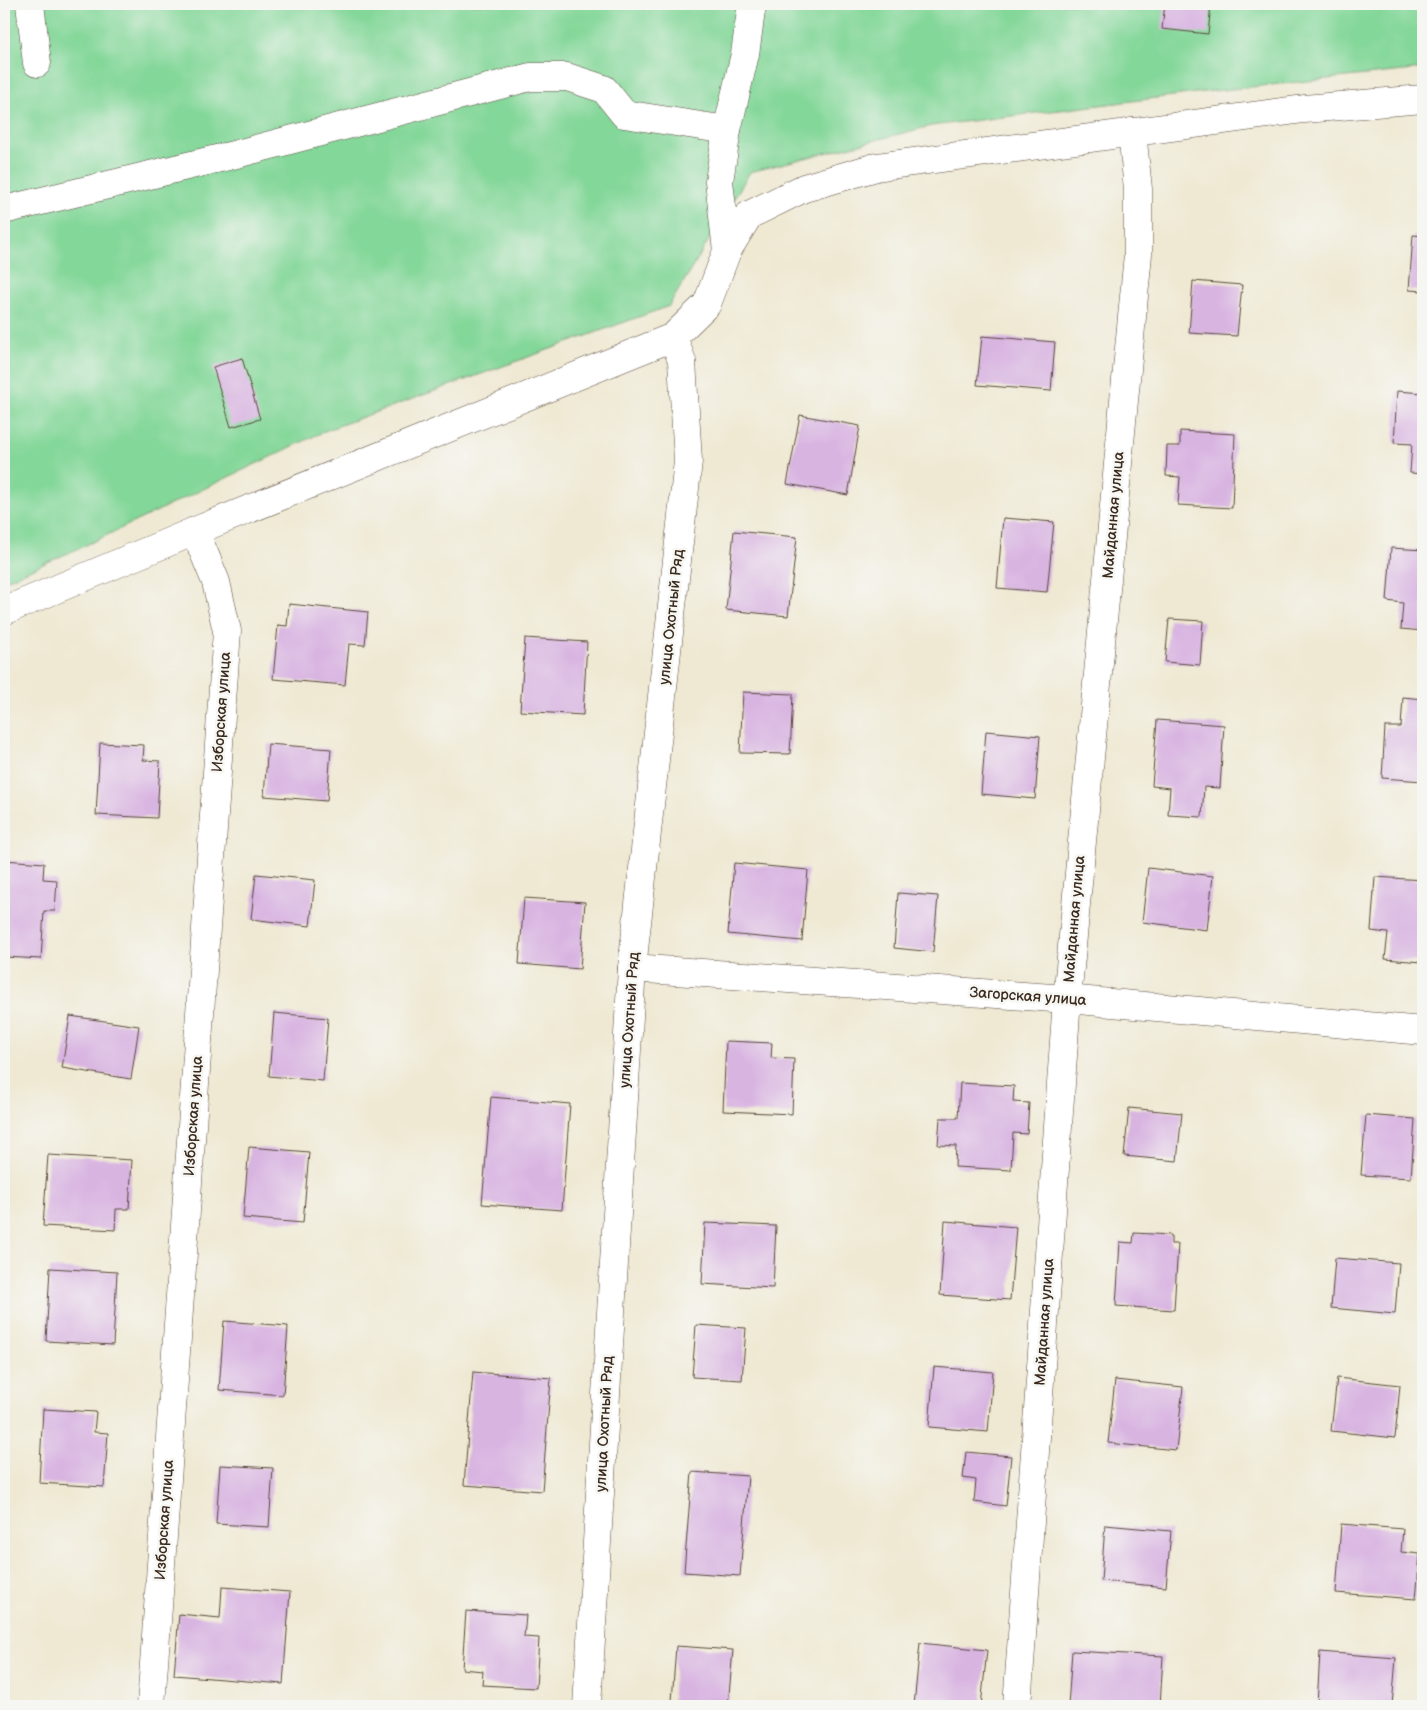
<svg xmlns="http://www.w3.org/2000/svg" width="1427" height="1710" font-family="'Balsamiq Sans',sans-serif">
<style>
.green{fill:#83d799;stroke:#5f805c}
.building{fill:#d8b4e1}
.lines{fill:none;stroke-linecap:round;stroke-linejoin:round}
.street-casing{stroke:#564739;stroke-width:29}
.street{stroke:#fff;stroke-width:28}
.labels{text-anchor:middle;stroke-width:5;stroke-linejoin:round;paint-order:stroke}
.street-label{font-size:15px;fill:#3b2a1e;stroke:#f6f6f2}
</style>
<rect width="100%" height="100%" fill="#f6f6f2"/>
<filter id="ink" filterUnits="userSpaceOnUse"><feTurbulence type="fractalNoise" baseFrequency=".02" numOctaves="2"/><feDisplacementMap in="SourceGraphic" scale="10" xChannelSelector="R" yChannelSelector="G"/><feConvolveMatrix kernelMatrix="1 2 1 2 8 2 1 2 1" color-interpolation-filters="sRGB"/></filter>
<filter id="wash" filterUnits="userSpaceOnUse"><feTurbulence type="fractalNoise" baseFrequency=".0096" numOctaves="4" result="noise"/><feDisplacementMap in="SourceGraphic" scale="20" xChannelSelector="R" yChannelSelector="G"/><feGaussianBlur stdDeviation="1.12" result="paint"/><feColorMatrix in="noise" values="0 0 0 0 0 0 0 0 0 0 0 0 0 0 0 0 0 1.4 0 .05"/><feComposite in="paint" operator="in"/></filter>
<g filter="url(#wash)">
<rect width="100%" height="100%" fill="#efe9d3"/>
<path class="green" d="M4 4H1423V69L1213 91 931 126 750 172 669 306 327 430 82 547 4 581Z"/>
<g id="blocks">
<g class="building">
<path d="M1165 4H1211L1208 34 1162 29Z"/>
<path d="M1413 235 1423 236V291L1409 290Z"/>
<path d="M1193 281 1242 285 1237 336 1189 333Z"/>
<path d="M982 336 1055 342 1051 391 977 385Z"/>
<path d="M242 358 260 419 231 427 213 367Z"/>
<path d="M1397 391 1423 393V474L1410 473 1412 444 1394 443Z"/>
<path d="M800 415 860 426 848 495 787 484Z"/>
<path d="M1180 431 1235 434 1232 508 1178 505 1180 477 1166 476 1167 446H1180Z"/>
<path d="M1003 518 1054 522 1047 592 997 588Z"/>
<path d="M734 531 797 537 788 616 726 610Z"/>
<path d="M1391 548 1423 550V631L1401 629 1403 603 1387 601Z"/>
<path d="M289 604 368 612 365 645 349 644 345 685 273 679 278 625 287 626Z"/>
<path d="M1169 619 1203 621 1200 665 1165 662Z"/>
<path d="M525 638 587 642 583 715 520 711Z"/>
<path d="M743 692 793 694 790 754 740 753Z"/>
<path d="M1403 697 1423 699V781L1382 778 1385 727H1401Z"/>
<path d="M1157 720 1224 725 1220 788 1204 787 1202 817 1168 815 1170 788 1152 786Z"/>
<path d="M986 731 1040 736 1035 799 981 794Z"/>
<path d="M100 743 144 745 143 760 160 761 157 818 96 815Z"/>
<path d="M268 744 331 749 327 801 264 796Z"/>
<path d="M4 860 44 863 43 879 57 880 55 911H44L41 959 4 957Z"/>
<path d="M734 863 808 870 802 941 728 934Z"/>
<path d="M1148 868 1213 876 1207 930 1142 922Z"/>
<path d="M256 874 315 880 310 926 251 919Z"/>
<path d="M1375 877 1423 880V943L1422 962 1385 959 1388 933 1371 931Z"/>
<path d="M898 893 938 896 933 952 894 948Z"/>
<path d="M524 898 585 902 580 969 519 964Z"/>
<path d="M274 1013 328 1018 323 1081 269 1076Z"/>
<path d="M70 1016 139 1026 131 1079 62 1068Z"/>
<path d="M726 1041 772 1043 771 1058 794 1059 792 1114 723 1111Z"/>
<path d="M960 1083 1014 1086 1013 1102 1029 1103 1027 1134 1013 1133 1011 1170 955 1167 956 1146 938 1145 940 1118H958Z"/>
<path d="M491 1097 570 1104 562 1210 482 1204Z"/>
<path d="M1129 1108 1182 1113 1177 1161 1124 1156Z"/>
<path d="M1366 1115 1415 1119 1411 1178 1361 1175Z"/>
<path d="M249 1147 309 1152 303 1223 243 1218Z"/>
<path d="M48 1155 132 1160 129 1209H116L115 1230 43 1226Z"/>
<path d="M945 1221 1016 1227 1010 1300 940 1295Z"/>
<path d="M705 1223 776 1226 773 1288 702 1284Z"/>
<path d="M1134 1233 1171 1235V1244H1178L1174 1310 1116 1306 1120 1242 1133 1243Z"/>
<path d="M1335 1258 1399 1263 1395 1314 1331 1308Z"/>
<path d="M50 1268 117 1272 113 1345 46 1341Z"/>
<path d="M224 1321 288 1326 283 1395 219 1390Z"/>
<path d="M696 1325 746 1328 742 1380 692 1377Z"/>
<path d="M934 1367 993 1372 988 1432 929 1427Z"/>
<path d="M473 1372 551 1378 542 1491 464 1485Z"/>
<path d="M1337 1378 1400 1385 1395 1438 1331 1431Z"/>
<path d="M1115 1380 1183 1387 1176 1450 1108 1443Z"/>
<path d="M43 1409 96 1412 94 1432 108 1433 104 1487 39 1483Z"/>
<path d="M966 1452 1011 1456 1006 1506 974 1502 976 1480 963 1478Z"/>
<path d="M220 1465 273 1468 269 1527 216 1524Z"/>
<path d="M692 1472 748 1476 740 1576 684 1572Z"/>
<path d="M1341 1524 1403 1529 1401 1552 1420 1554 1416 1599 1336 1593Z"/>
<path d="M1105 1525 1171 1531 1166 1587 1101 1581Z"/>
<path d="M222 1587 290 1592 283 1684 174 1675 179 1614 220 1618Z"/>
<path d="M466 1611 526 1615 524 1637 539 1638 536 1688 482 1685 483 1671 462 1669Z"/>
<path d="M920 1643 987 1650 981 1706H914Z"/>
<path d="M676 1646 733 1650 728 1706 672 1701Z"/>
<path d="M1072 1651 1163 1656 1160 1706H1068Z"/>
<path d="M1320 1652 1396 1658 1392 1706H1317Z"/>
</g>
</g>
</g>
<g filter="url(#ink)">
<use href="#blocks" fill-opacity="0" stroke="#564739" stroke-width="1"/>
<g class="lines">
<g class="street-casing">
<g id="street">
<path d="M30 4 37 63"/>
<path d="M4 210 233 155 530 77H567L604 89 624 114 727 130"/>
<path d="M727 251 719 181 727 130 745 54 752 4"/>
<path d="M4 611 195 531 673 337 707 304 727 251 749 215 804 188 876 167 1304 109 1423 99"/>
<path d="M632 968 1067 999 1423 1031"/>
<path d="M151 1706 227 631 216 582 195 531"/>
<path d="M587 1706 632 968 688 461 682 361 673 337"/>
<path d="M1017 1706 1067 999 1138 254V189L1132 132"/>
</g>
</g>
<use href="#street" class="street"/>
</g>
</g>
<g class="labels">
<g class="street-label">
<text transform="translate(1113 515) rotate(-85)" y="5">Майданная улица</text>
<text transform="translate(671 617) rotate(-84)" y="5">улица Охотный Ряд</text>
<text transform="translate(221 712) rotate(-86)" y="5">Изборская улица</text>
<text transform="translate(1074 919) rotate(-85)" y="5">Майданная улица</text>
<text transform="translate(1028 996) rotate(4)" y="5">Загорская улица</text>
<text transform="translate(629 1020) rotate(-86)" y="5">улица Охотный Ряд</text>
<text transform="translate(193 1116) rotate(-86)" y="5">Изборская улица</text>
<text transform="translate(1044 1322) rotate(-86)" y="5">Майданная улица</text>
<text transform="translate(604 1424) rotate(-87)" y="5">улица Охотный Ряд</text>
<text transform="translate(164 1520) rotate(-86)" y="5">Изборская улица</text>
</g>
</g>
<rect width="1427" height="1710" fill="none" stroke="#f6f6f2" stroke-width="20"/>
</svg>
